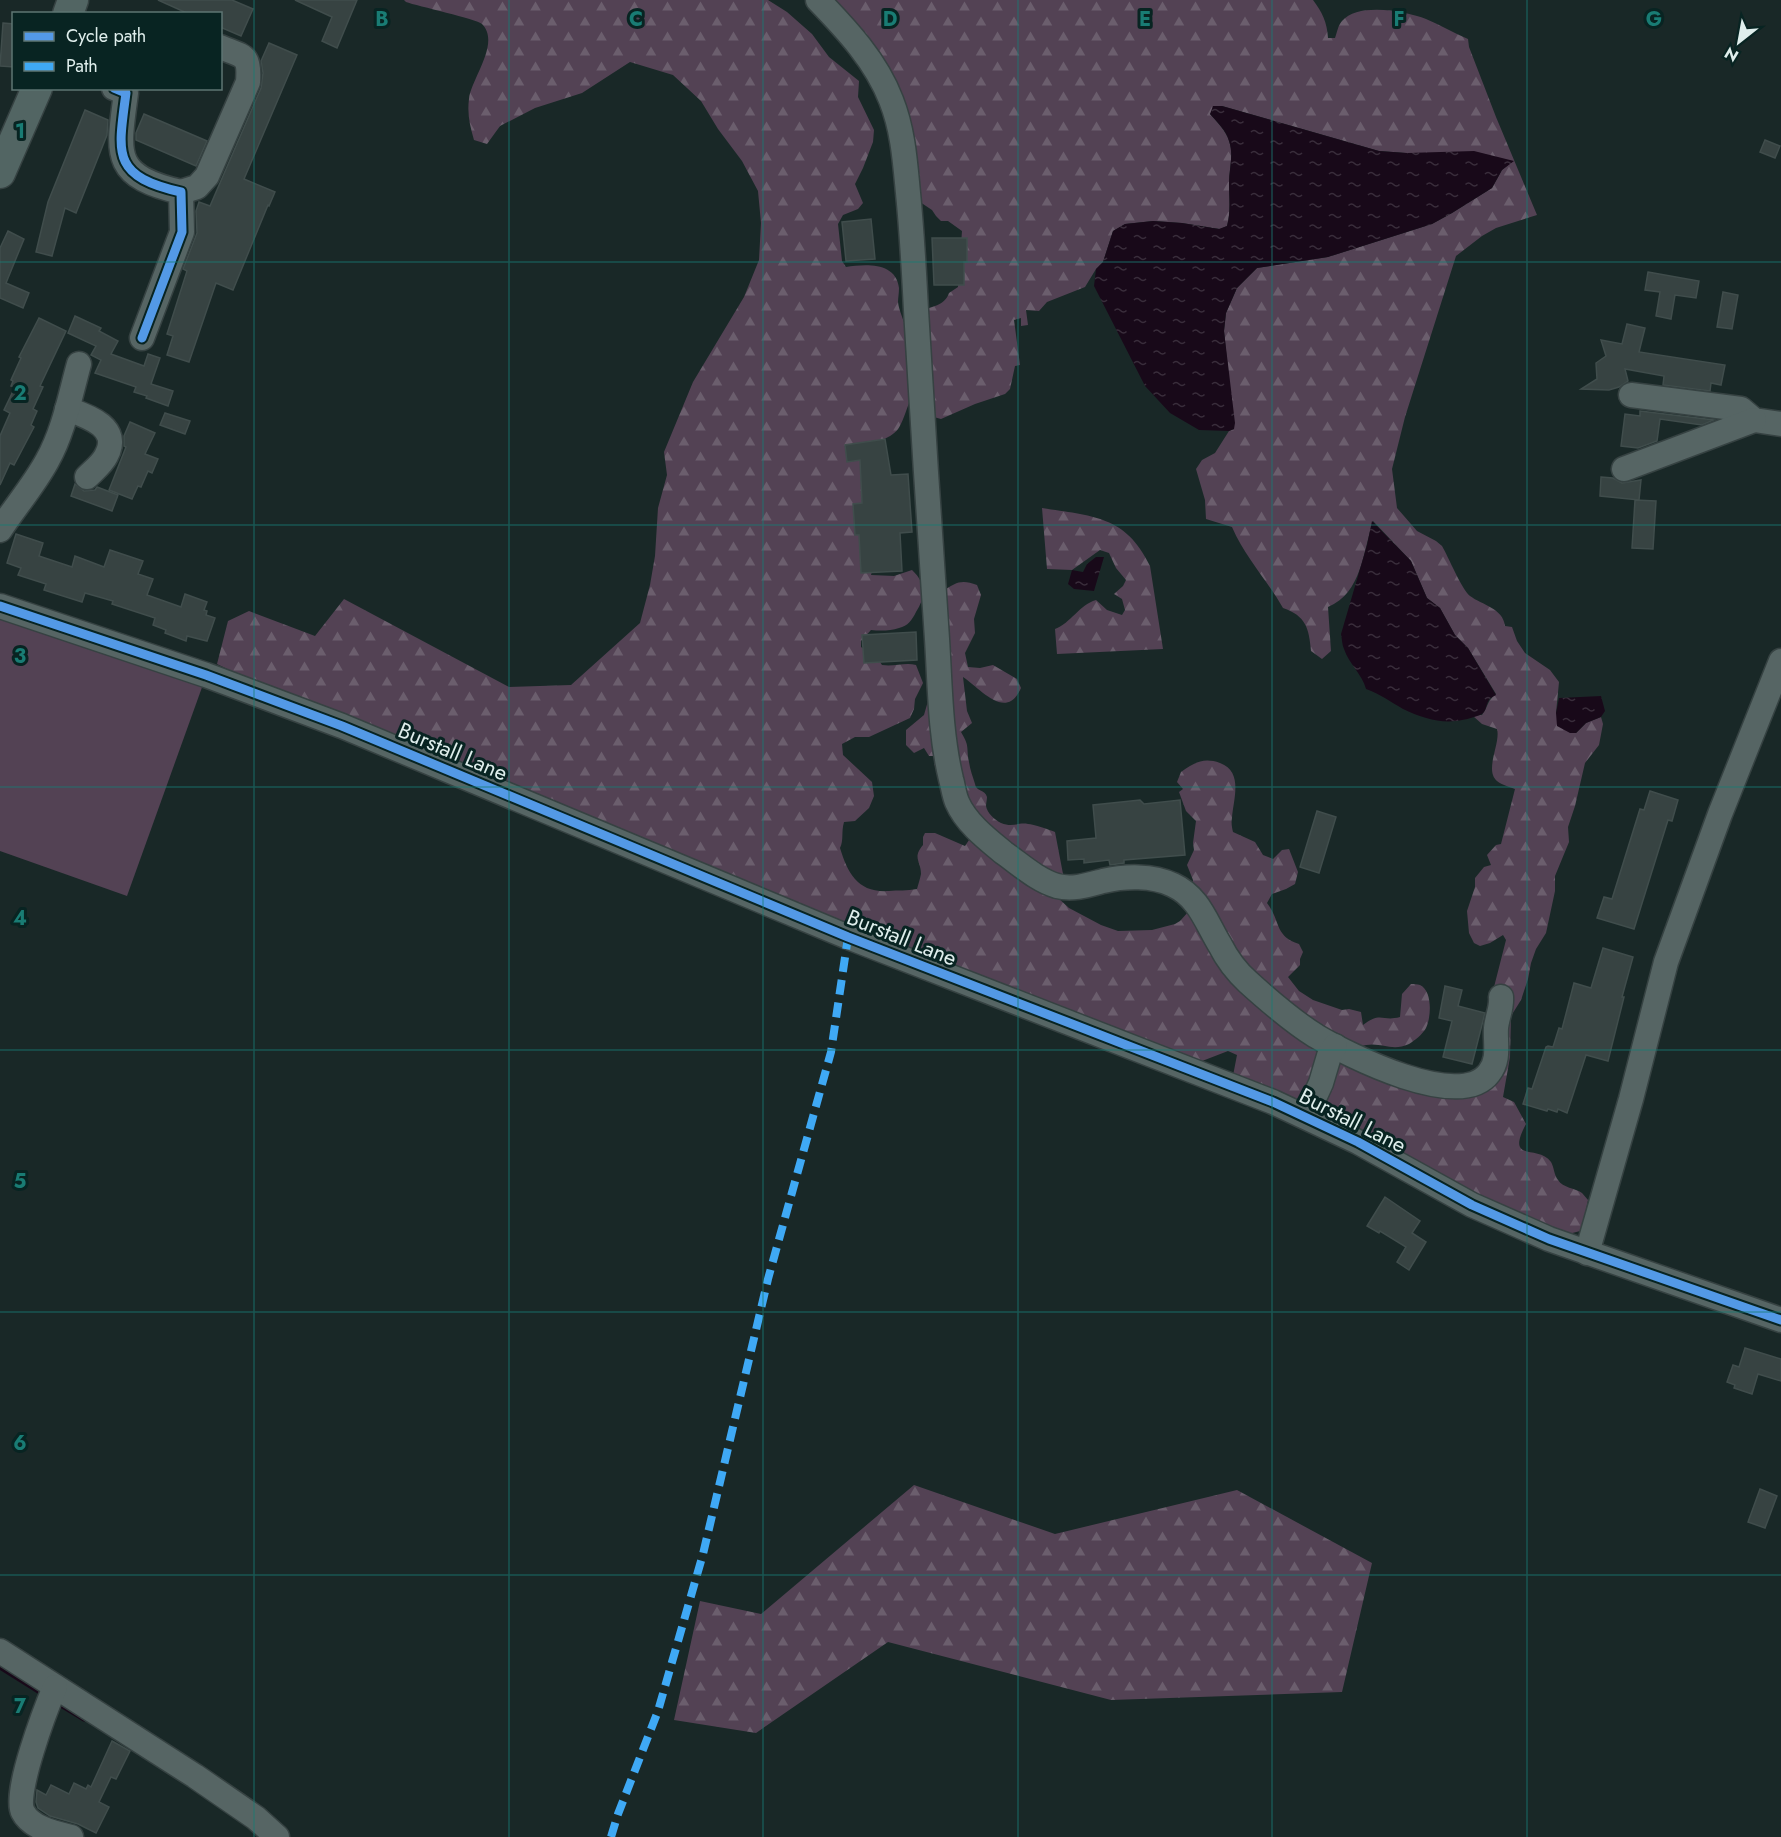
<svg xmlns="http://www.w3.org/2000/svg" width="1781" height="1837" font-family="Jost,sans-serif">
<style>
.forest{fill:url(#forest-firs)}
.garden{fill:#534254}
.water{fill:url(#water-ripples)}
.lines{fill:none;stroke-linecap:round;stroke-linejoin:round}
.stream{stroke:#180919;stroke-width:5}
.building{fill:#374342;stroke:#404d4c;stroke-width:1.5}
.minor-casing{stroke:#364242;stroke-width:27}
.major-casing{stroke:#364242;stroke-width:33}
.minor{stroke:#566564;stroke-width:24}
.major{stroke:#526563;stroke-width:30}
.quiet{stroke:#3fa9f5;stroke-width:8;stroke-dasharray:15 8;stroke-linecap:butt}
.cycleway-casing{stroke:#082422;stroke-width:13}
.cycleway{stroke:#5399e6;stroke-width:9}
.grid{fill:none;stroke:#197c74;stroke-width:1.5;stroke-opacity:0.55}
.labels{text-anchor:middle;stroke-width:6;stroke-linejoin:round;paint-order:stroke}
.street-label{font-size:22px;fill:#dfeeec;stroke:#082422}
.grid-label{font-size:20px;text-anchor:middle;font-weight:bold;fill:#197c74;stroke:#082422;stroke-width:6;stroke-linejoin:round;paint-order:stroke}
</style>
<defs>
<pattern id="forest-firs" width="22" height="20" patternUnits="userSpaceOnUse" patternTransform="scale(1.5)"><rect width="22" height="20" fill="#534254"/><path d="M5 1l3.5 6h-7zM16 11l3.5 6h-7z" fill="#6b5e6d"/></pattern>
<pattern id="water-ripples" width="26" height="14" patternUnits="userSpaceOnUse" patternTransform="scale(1.5)"><rect width="26" height="14" fill="#180919"/><path d="M2 4q2-2 4 0t4 0M15 11q2-2 4 0t4 0" fill="none" stroke="#392d3b"/></pattern>
</defs>
<rect width="100%" height="100%" fill="#192827"/>
<g class="forest">
<path d="M404 0H768L787 12 812 34 829 57 859 81 858 97 874 130 873 142 863 168 855 184 863 203 858 209 843 215 838 224 842 261 846 267C866 264 896 262 899 288 899 293 898 298 898 302 899 311 904 320 906 329 909 342 905 354 907 366L913 367 912 401 909 403C898 433 900 433 870 445L873 567 871 575 894 576 912 570C926 583 926 597 916 612 912 620 908 626 899 628 890 631 880 631 871 630L861 641V647L878 659 882 665C894 667 905 662 916 665L923 683 915 699 914 709 910 718 869 737H855L842 744 843 755 872 782 874 796 869 808 855 821 844 822C841 832 844 840 840 848 848 874 858 893 889 891 898 890 907 891 917 889 918 885 920 879 921 874 921 861 912 858 923 845V837L925 833H935L965 846 969 840 962 826 952 819 944 803 941 793 938 772 934 764 935 756H929L924 748 914 753 906 745V730L924 715 932 687 943 591C956 582 962 579 977 585L981 595 974 619 975 633 965 653 968 667 980 668 993 665 1017 679 1021 688C1006 722 980 688 963 677L967 711 972 723 961 732C970 747 966 746 969 762 970 770 973 777 975 784 976 792 985 789 987 797 987 799 986 804 986 806 987 813 995 820 1001 823 1013 828 1018 822 1028 824 1033 824 1050 830 1055 832L1063 874 1055 877 1057 897 1069 908 1101 925 1118 931 1152 930 1175 924 1180 921 1189 911 1193 880 1187 865 1194 850 1193 843 1196 821 1186 811 1179 792 1183 789 1177 782 1181 772C1194 763 1203 757 1220 763 1244 772 1233 800 1232 818 1231 823 1232 828 1233 832L1255 842 1263 855 1273 859 1282 850 1289 849 1298 872 1295 884 1286 889 1272 894 1267 903C1281 921 1274 936 1299 944L1303 952 1300 959V965L1288 977 1299 991 1313 1000 1342 1010 1349 1009 1361 1012 1363 1025C1381 1011 1382 1022 1400 1017L1402 994 1411 984C1414 984 1417 984 1420 985 1433 991 1431 1018 1426 1028 1423 1034 1414 1041 1409 1044 1389 1053 1380 1039 1359 1047L1376 1060 1469 1083 1484 1059 1494 987 1506 940 1503 935 1490 943 1480 946 1474 943 1469 933 1467 911 1475 887V878L1484 867 1491 865 1487 855 1496 845 1501 844 1515 789C1510 787 1502 785 1497 781 1484 770 1501 743 1497 729L1482 724 1473 716 1482 715C1489 706 1486 702 1496 694L1468 648 1455 635 1440 608 1427 598 1411 561 1373 521C1363 551 1362 593 1328 607L1331 651 1322 659 1311 651C1309 628 1306 616 1283 608 1267 580 1245 557 1232 527L1206 519 1205 500 1196 469 1202 460 1215 453 1229 431 1234 429 1224 331 1226 313 1237 288 1257 268 1328 257 1432 224 1452 213 1492 188 1502 170 1513 161 1379 151 1222 106 1210 114C1217 122 1226 131 1229 141 1234 155 1229 169 1229 183 1229 198 1231 211 1227 226L1220 229 1182 223 1153 221 1125 224 1113 231 1103 262 1096 269 1085 287 1047 302 1039 311 1026 310 1028 325 1021 326V318L1014 320 1020 365 1015 366 1010 389 1005 394 975 404 941 419 930 416 920 312C931 306 945 306 949 293L958 287 962 231 948 221H941L936 216 932 210 914 198 908 116 902 95 878 51 833 0H1313C1322 12 1327 22 1328 38H1335C1337 33 1338 25 1342 21 1358 2 1406 11 1426 19 1440 25 1454 33 1468 39L1469 47 1496 117 1537 215 1496 228 1482 236 1456 256 1405 417 1392 469 1397 508 1417 531 1436 541 1442 546C1448 556 1462 590 1470 596 1482 605 1503 608 1505 626L1512 627 1517 641 1525 653 1550 670 1559 682 1556 713 1576 733 1586 723 1601 717 1603 724 1599 745 1585 763 1575 806 1568 827 1569 842 1555 876V891L1546 933 1536 949 1531 963 1528 979 1521 1000 1511 1016 1510 1057 1503 1097 1514 1102 1526 1124C1505 1164 1538 1144 1551 1162 1554 1167 1554 1175 1558 1180 1563 1188 1575 1188 1582 1193 1584 1195 1586 1198 1588 1200L1585 1215 1584 1230 1549 1239 1231 1086 1237 1055 1228 1051 1184 1068 342 726 217 664 228 621 249 611 315 636 344 599 509 687 571 685 640 623 650 585 655 556 658 508 667 475 664 452 693 382 744 297 759 260 761 223 758 191 742 161 718 129 701 101 673 75 630 62 582 93 535 108 500 126 487 144 474 140C470 126 467 114 469 99 471 79 501 43 482 24 477 19 417 6 406 2Z"/>
<path d="M1042 508C1091 516 1126 515 1150 566L1163 649 1057 654 1055 629C1071 623 1079 605 1096 600L1107 610 1122 615 1125 610 1122 599 1114 594 1123 586 1126 580 1116 568 1109 553 1100 550 1072 570 1047 569Z"/>
<path d="M914 1485 1055 1534 1237 1490 1372 1563 1342 1692 1111 1700 888 1642 756 1733 674 1720 700 1601 761 1614Z"/>
</g>
<path class="garden" d="M0 615 205 679 127 896 0 851Z"/>
<g class="water">
<path d="M1213 106H1222L1379 151 1407 153 1474 151 1514 161 1502 170 1492 188 1452 213 1432 224 1328 257 1257 268 1237 288 1226 313 1224 331 1235 423 1234 429 1229 431 1199 430 1170 413 1145 386 1094 286 1096 269 1103 262 1113 231 1125 224 1153 221 1182 223 1219 229 1227 226C1231 211 1229 198 1229 183 1229 169 1234 155 1229 141 1226 130 1217 122 1210 114Z"/>
<path d="M1372 521 1411 561 1427 598 1440 608 1455 635 1468 648 1496 695C1494 696 1490 698 1489 700 1485 706 1487 712 1480 715 1451 726 1430 722 1403 709 1391 702 1380 694 1366 689 1362 674 1349 664 1344 649 1342 645 1342 639 1341 634L1367 545Z"/>
<path d="M1096 557H1104L1094 591 1074 589 1068 584 1072 570 1083 572 1087 564Z"/>
<path d="M1601 696 1605 711 1601 717 1586 723 1576 733H1570L1557 726 1556 713 1559 698Z"/>
</g>
<g class="lines">
<g class="stream">
<path d="M0 1667 46 1696"/>
<path d="M56 1702 84 1719"/>
</g>
</g>
<g class="building">
<path d="M158 0H232L253 9 241 36 220 27V14H189Z"/>
<path d="M295 0H357L337 48 322 41 332 17Z"/>
<path d="M3 23 14 24V67L0 66Z"/>
<path d="M269 43 297 55 244 179 275 192 269 206 268 205 233 290 216 283 189 362 167 355 173 336 167 334 187 271 183 269 197 233 196 211 199 202 210 206 261 88 263 73 261 61Z"/>
<path d="M85 110 108 120 107 135 76 213 65 208 52 256 36 252 48 202Z"/>
<path d="M144 114 207 141 196 166 136 140V133Z"/>
<path d="M1765 140 1780 146 1775 158 1760 152Z"/>
<path d="M871 219 875 259 846 261 842 222Z"/>
<path d="M8 231 24 239 6 283 29 293 23 308 0 298V248Z"/>
<path d="M932 238H967V262H964V285H934Z"/>
<path d="M1648 272 1699 281 1696 298 1675 295 1671 319 1656 316 1660 292 1645 290Z"/>
<path d="M1723 292 1738 295 1732 329 1717 327Z"/>
<path d="M75 316 101 328 99 331 118 341 111 354 144 366 148 354 160 358 151 384 173 391 168 406 146 398 147 396 134 392 136 387 95 373 101 360 91 355 96 346 68 333Z"/>
<path d="M39 318 66 331 40 386 43 387 33 409 37 411 31 425 34 427 14 465 10 463 0 485V436L10 413 4 410 15 387 11 386 13 381 11 380 21 358 19 357Z"/>
<path d="M1627 324 1645 328 1639 352 1725 365 1721 385 1711 383 1710 391 1663 385 1664 376 1625 369 1628 381 1619 387 1609 390 1581 389 1597 379 1596 363 1606 356 1601 340 1622 344Z"/>
<path d="M1640 411 1714 420 1702 425 1660 419 1657 441 1638 448 1621 446 1625 414 1640 416Z"/>
<path d="M165 413 190 421 185 434 160 425Z"/>
<path d="M130 422 155 433 145 454 158 459 152 473 148 471 141 487 138 486 132 499 109 490 126 447 124 446V436Z"/>
<path d="M885 439 891 475 908 474 912 532 900 533 902 571 861 573 859 535H855L853 504 862 503 860 460 847 462 845 445Z"/>
<path d="M1601 477 1613 478 1622 483 1641 480 1639 500 1600 496Z"/>
<path d="M75 484 84 491 95 490 97 487 118 495 112 511 71 496Z"/>
<path d="M1635 500 1656 501 1653 549 1632 548Z"/>
<path d="M16 534 43 543 39 556 72 567 75 556 104 567 110 550 143 561 138 574 153 579 147 595 181 607 185 594 207 602 204 610 207 611 206 615 215 618 207 641 187 636 186 641 165 633 166 630 153 625 155 618 112 604 113 601 85 593 82 602 44 590 46 584 18 575 21 568 7 563Z"/>
<path d="M916 632 917 660 864 663 862 635Z"/>
<path d="M1650 791 1678 800 1672 821 1668 820 1634 929 1597 918 1604 897 1612 899 1640 809 1644 810Z"/>
<path d="M1140 800 1144 804 1180 800 1185 855 1124 860V863L1110 865 1109 860 1084 863V859L1068 860 1067 841 1096 838 1093 805Z"/>
<path d="M1317 811 1336 817 1319 873 1300 867Z"/>
<path d="M1603 948 1633 957 1622 997H1624L1608 1061 1586 1055 1567 1113 1558 1109 1557 1112 1548 1109 1547 1111 1523 1104 1528 1088 1532 1089 1546 1047 1548 1046 1553 1047 1559 1028 1562 1029 1574 983 1591 988Z"/>
<path d="M1445 986 1462 990 1458 1006 1485 1013 1472 1064 1443 1057 1452 1021 1439 1018Z"/>
<path d="M1385 1197 1420 1221 1412 1233 1426 1242 1409 1270 1397 1262 1406 1247 1380 1231 1379 1233 1367 1226Z"/>
<path d="M1745 1348 1781 1359V1381L1758 1374 1752 1394 1734 1388 1735 1385 1727 1382 1733 1365 1739 1367Z"/>
<path d="M1760 1489 1777 1496 1765 1528 1748 1522Z"/>
<path d="M112 1741 130 1751 116 1779 111 1777 99 1802 109 1807 96 1833 78 1824 50 1816 38 1808 36 1802 37 1790 46 1795 51 1785 69 1794 74 1783 86 1789 88 1785 91 1787Z"/>
</g>
<g class="lines">
<g class="minor-casing">
<g id="minor">
<path d="M818 0C847 30 876 61 891 100 903 130 905 161 908 193 912 232 914 271 916 310 923 420 929 529 937 639 940 685 940 733 951 779 953 786 954 795 957 802 966 823 987 839 1004 853 1021 865 1037 880 1057 886 1073 890 1088 885 1103 881 1125 876 1152 875 1173 885 1199 897 1206 922 1220 945 1227 959 1237 972 1248 982 1269 1001 1292 1021 1316 1036 1348 1055 1460 1112 1489 1073 1500 1059 1495 1044 1496 1028 1497 1017 1502 1008 1501 997"/>
<path d="M114 88 126 93C118 154 111 176 181 192L182 232 142 338"/>
<path d="M181 192 197 187 207 176 248 82C250 54 244 57 220 47"/>
<path d="M1631 395 1741 409 1754 420 1781 424"/>
<path d="M67 409C87 416 122 427 106 456 102 464 94 470 87 477"/>
<path d="M1624 469 1754 420"/>
<path d="M0 530C15 507 34 485 47 461 64 431 70 396 79 364"/>
<path d="M0 606 206 675 342 726 848 937 1273 1102 1358 1142 1472 1205 1549 1239 1781 1320"/>
<path d="M1306 1116 1321 1083 1329 1056 1335 1046"/>
<path d="M1587 1253 1631 1099 1666 962 1720 814 1781 661"/>
<path d="M0 1651 195 1776 256 1818 277 1837"/>
<path d="M55 1687C46 1708 13 1794 23 1812 31 1828 55 1833 71 1837"/>
</g>
</g>
<g class="major-casing">
<g id="major">
<path d="M68 14 73 0"/>
<path d="M0 173 37 88"/>
</g>
</g>
<use href="#minor" class="minor"/>
<use href="#major" class="major"/>
<path class="quiet" d="M611 1837 618 1814 658 1711 703 1554 768 1279 831 1052 848 937"/>
<g class="cycleway-casing">
<g id="cycleway">
<path d="M114 88 126 93C118 154 111 176 181 192L182 232 142 338"/>
<path d="M0 606 206 675 342 726 848 937 1273 1102 1358 1142 1472 1205 1549 1239 1781 1320"/>
</g>
</g>
<use href="#cycleway" class="cycleway"/>
</g>
<path class="grid" d="M254 0V1837M509 0V1837M763 0V1837M1018 0V1837M1272 0V1837M1527 0V1837M0 262H1781M0 525H1781M0 787H1781M0 1050H1781M0 1312H1781M0 1575H1781"/>
<g class="labels">
<g class="street-label">
<text transform="translate(453 751) rotate(23)" y="8">Burstall Lane</text>
<text transform="translate(902 937) rotate(22)" y="8">Burstall Lane</text>
<text transform="translate(1353 1120) rotate(27)" y="8">Burstall Lane</text>
</g>
</g>
<g class="grid-label">
<text x="382" y="26">B</text>
<text x="636" y="26">C</text>
<text x="890" y="26">D</text>
<text x="1145" y="26">E</text>
<text x="1399" y="26">F</text>
<text x="1654" y="26">G</text>
<text x="20" y="138">1</text>
<text x="20" y="400">2</text>
<text x="20" y="663">3</text>
<text x="20" y="925">4</text>
<text x="20" y="1188">5</text>
<text x="20" y="1450">6</text>
<text x="20" y="1713">7</text>
</g>
<rect x="12" y="12" width="210" height="78" fill="#082422" stroke="#5e7573" stroke-width="1.5"/>
<rect x="24" y="32" width="30" height="9" fill="#5399e6" stroke="#5e7573" stroke-width="1.5"/>
<text x="66" y="42" font-size="18" fill="#dfeeec">Cycle path</text>
<rect x="24" y="62" width="30" height="9" fill="#3fa9f5" stroke="#5e7573" stroke-width="1.5"/>
<text x="66" y="72" font-size="18" fill="#dfeeec">Path</text>
<g transform="translate(1739 42) rotate(211)" stroke="#082422" stroke-width="4.5" paint-order="stroke">
<path d="M0-4.5L10 22L0 15L-10 22Z" fill="#dfeeec"/>
<text y="-9" font-size="16" font-weight="bold" text-anchor="middle" fill="#dfeeec">N</text>
</g>
</svg>
